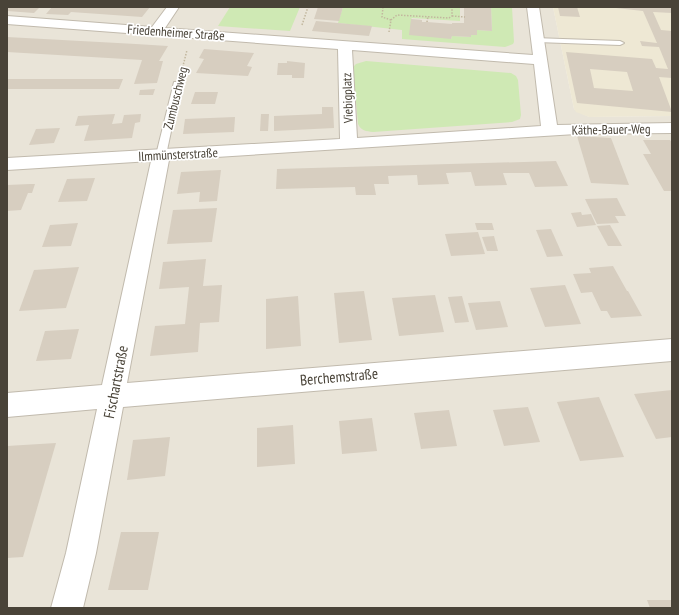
<svg xmlns="http://www.w3.org/2000/svg" width="679" height="615" font-family="'PT Sans Narrow',sans-serif">
<style>
.residential{fill:#e9e4d8}
.education{fill:#eee8d4}
.green{fill:#cfe9b4}
.building{fill:#d7cec0;fill-rule:evenodd}
.lines{fill:none;stroke-linecap:round;stroke-linejoin:round}
.service-casing{stroke:#c1baad;stroke-width:2}
.minor-casing{stroke:#c1baad;stroke-width:2}
.path{stroke:#c2b79e;stroke-width:1.5;stroke-dasharray:1.5 1.5;stroke-linecap:butt}
.service{fill:#fff;fill-rule:evenodd}
.minor{fill:#fff;fill-rule:evenodd}
.labels{text-anchor:middle;stroke-width:3.5;stroke-linejoin:round;paint-order:stroke}
.far-street-label{font-size:13px;fill:#494338;stroke:#fff}
.street-label{font-size:15px;fill:#494338;stroke:#fff}
</style>
<rect width="100%" height="100%" fill="#f5f2ea"/>
<path class="residential" d="M7 7H553L574 109 589 117 672 116V608H7Z"/>
<path class="education" d="M553 7H672V116L589 117 576 112 574 109Z"/>
<g class="green">
<path d="M230 7H300L290 31 218 26Z"/>
<path d="M343 7H460V21L412 18 411 19 451 39 452 36 471 37V35L477 30 492 31 491 7H512L514 42 513 44 505 47 402 39V30L338 23Z"/>
<path d="M366 61 511 73 516 76 518 80 521 115 520 119 512 122 373 132C366 131 361 131 358 124L353 67 356 64Z"/>
</g>
<g class="building">
<path d="M7 7H40L34 13 7 11Z"/>
<path d="M52 7H150L142 17 71 12 68 15 46 14Z"/>
<path d="M318 7H343L339 21 314 19Z"/>
<path d="M464 7H491L492 31 477 30V35H471V37L452 36 451 39 409 35 411 19 422 20V22H427L452 24V23H464Z"/>
<path d="M558 7H577L580 17 560 16Z"/>
<path d="M607 7H672V13L653 12 661 30 672 31V78L659 77 672 112 577 103 566 52 652 59 656 68 668 69 659 47 642 46 640 41 657 43 643 11ZM590 69 627 72 633 91 594 88Z"/>
<path d="M316 21 338 23 372 26 369 36 312 31Z"/>
<path d="M7 37 136 44 168 46 159 61H163L157 83 134 84 142 60 7 52Z"/>
<path d="M204 49 254 53 247 66 252 67 248 76 196 73 204 59 199 58Z"/>
<path d="M287 61 305 63 304 78H292V75H277L278 63H287Z"/>
<path d="M7 79H123L119 89H7Z"/>
<path d="M155 89 153 95H139L140 90Z"/>
<path d="M195 92H218L215 104H191Z"/>
<path d="M322 107H333L334 128 274 131V116L322 114Z"/>
<path d="M115 114 112 124 122 123 124 115 141 114 140 122 135 123 132 138 84 141 89 125 75 126 78 116Z"/>
<path d="M261 114H269L268 131H260Z"/>
<path d="M235 117 234 132 183 134 185 119Z"/>
<path d="M60 128 54 143 29 145 36 129Z"/>
<path d="M577 136 611 138 629 185 591 183Z"/>
<path d="M643 140H670L672 143V191H664L643 154H651Z"/>
<path d="M556 161 568 186 535 187 529 173H503L507 185 475 186 471 172 446 173 449 184 418 185 417 175 388 176 389 184H374L376 195H356L355 187 276 189 277 169Z"/>
<path d="M221 170 217 201 199 202 200 192 177 194 181 172Z"/>
<path d="M95 178 87 201 58 202 67 179Z"/>
<path d="M30 184H35L32 193H28L21 210 7 211V185Z"/>
<path d="M617 198 626 216H615L619 223 597 224 585 199Z"/>
<path d="M217 208 212 242 167 244 173 210Z"/>
<path d="M581 212 582 215 591 214 596 225 577 227 571 213Z"/>
<path d="M78 223 71 246 42 247 50 225Z"/>
<path d="M475 223H492L494 230H477Z"/>
<path d="M610 225 622 246H608L597 226Z"/>
<path d="M551 229 563 256 547 257 536 230Z"/>
<path d="M478 232 485 254 451 256 445 234Z"/>
<path d="M494 236 498 251H487L482 237Z"/>
<path d="M206 259 203 286 222 285 219 322 200 323 198 352 150 356 155 326 185 324 189 287 159 289 163 262Z"/>
<path d="M613 266 627 291H628L642 316 611 318 607 311H601L592 292 581 293 573 274 591 273 589 268Z"/>
<path d="M79 267 66 308 19 311 34 270Z"/>
<path d="M565 285 581 324 545 327 530 288Z"/>
<path d="M364 291 372 340 339 343 334 293Z"/>
<path d="M435 295 444 332 399 336 392 298Z"/>
<path d="M298 296 301 346 266 349V299Z"/>
<path d="M462 296 469 322 455 323 448 297Z"/>
<path d="M500 301 508 327 476 330 468 303Z"/>
<path d="M79 329 71 359 36 361 45 331Z"/>
<path d="M672 390V437L656 439 634 394Z"/>
<path d="M599 397 624 457 580 461 557 402Z"/>
<path d="M528 407 540 442 504 446 493 410Z"/>
<path d="M449 410 457 446 421 449 414 413Z"/>
<path d="M372 418 377 451 342 454 339 421Z"/>
<path d="M293 425 295 464 257 467V428Z"/>
<path d="M170 437 165 476 127 480 133 440Z"/>
<path d="M56 443 23 557 7 558V446Z"/>
<path d="M121 532H159L148 590H108Z"/>
<path d="M647 600H672V608H650Z"/>
</g>
<g class="lines">
<g class="service-casing">
<g id="service">
<path d="M534 38 620 41 624 43 620 45 537 42 533 40Z"/>
<path d="M174 82H177L181 84 166 155 161 158 156 155Z"/>
</g>
</g>
<g class="minor-casing">
<path id="minor" d="M167 7H179L165 28 533 55 527 7H539L557 125 672 123V133L576 134 169 160 127 383 672 339V361L123 407 96 553 83 608H51L66 553 97 409 7 417V393L102 385 151 161 7 170V158L340 139 338 49 7 24V16L152 27ZM352 50 534 64 541 126 357 138Z"/>
</g>
<g class="path">
<path d="M383 7 382 17 391 20"/>
<path d="M452 16 465 17"/>
<path d="M427 22 428 16"/>
<path d="M302 25 308 7"/>
<path d="M389 32 391 20 397 15 449 18 452 16V7"/>
<path d="M182 70 187 50"/>
</g>
<use href="#service" class="service"/>
<use href="#minor" class="minor"/>
</g>
<g class="labels">
<g class="far-street-label">
<text transform="translate(176 32) rotate(4)" y="5">Friedenheimer Straße</text>
<text transform="translate(175 98) rotate(-76)" y="5">Zumbuschweg</text>
<text transform="translate(347 98) rotate(-92)" y="5">Viebigplatz</text>
<text transform="translate(611 129) rotate(-1)" y="5">Käthe-Bauer-Weg</text>
<text transform="translate(178 154) rotate(-3)" y="5">Ilmmünsterstraße</text>
</g>
<g class="street-label">
<text transform="translate(339 377) rotate(-5)" y="5">Berchemstraße</text>
<text transform="translate(116 382) rotate(-79)" y="5">Fischartstraße</text>
</g>
</g>
<rect width="679" height="615" fill="none" stroke="#494338" stroke-width="16"/>
</svg>
